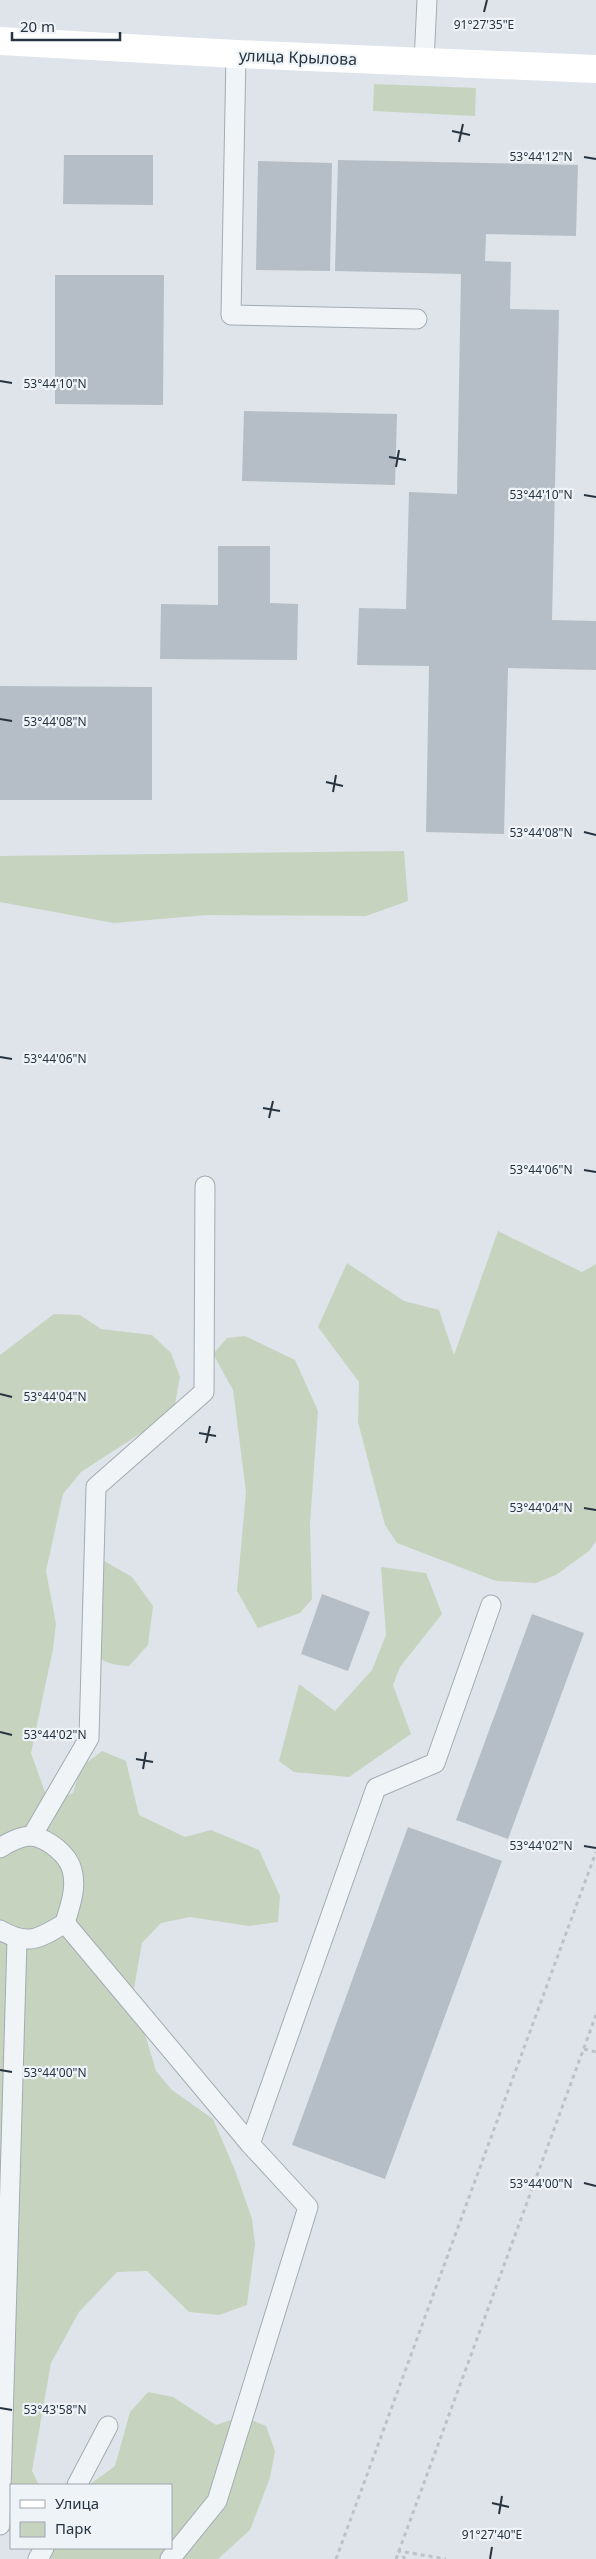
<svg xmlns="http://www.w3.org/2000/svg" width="596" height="2559" font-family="'Noto Sans',sans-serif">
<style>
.green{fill:#c6d4bf}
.building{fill:#b5bec6}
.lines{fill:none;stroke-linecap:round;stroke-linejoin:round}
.lane-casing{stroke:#a3abb3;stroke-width:21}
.path{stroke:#bcc2c8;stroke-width:3;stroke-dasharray:4 4;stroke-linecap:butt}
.lane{stroke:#f1f4f7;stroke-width:19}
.secondary{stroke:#fff;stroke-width:28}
.ticks{fill:none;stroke:#263341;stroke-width:2}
.labels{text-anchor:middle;stroke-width:4.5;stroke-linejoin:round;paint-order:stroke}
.street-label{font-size:16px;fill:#263341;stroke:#eef3f7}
.ticks-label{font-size:12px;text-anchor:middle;fill:#263341;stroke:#eef3f7;stroke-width:4.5;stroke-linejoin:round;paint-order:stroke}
</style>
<rect width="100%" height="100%" fill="#dee4e9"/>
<g class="green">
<path d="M374 84 476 88 475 116 373 111Z"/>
<path d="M404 851 408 901 366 916 207 915 114 923 0 902V856Z"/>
<path d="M498 1231 582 1272 596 1264V1541L589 1551 556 1575 536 1583 496 1581 397 1543 385 1525 358 1422 359 1382 318 1327 347 1263 404 1301 439 1310 454 1355Z"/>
<path d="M54 1314 80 1315 101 1329 152 1335 171 1353 180 1377 175 1404 155 1424 81 1472 63 1494 46 1571 56 1624 53 1649 31 1753 49 1803 73 1793 81 1767 102 1751 126 1761 139 1815 185 1837 211 1830 259 1850 280 1896 278 1922 249 1926 190 1917 161 1923 142 1943 133 1994 156 2071 172 2090 213 2119 235 2170 252 2219 255 2244 247 2305 219 2315 189 2312 147 2271 117 2272 79 2312 51 2363 32 2471 39 2485H11V2532L0 2531V1355Z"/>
<path d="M245 1336 295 1360 318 1411 310 1524 312 1599 300 1613 258 1628 237 1591 246 1492 233 1390 213 1354 227 1338Z"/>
<path d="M101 1559 132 1577 153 1606 148 1645 129 1666C122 1665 115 1665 109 1663 73 1649 84 1597 84 1567Z"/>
<path d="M381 1567 426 1573 442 1614 400 1667 393 1685 411 1734 349 1777 294 1772 279 1761 299 1684 335 1711 372 1670 386 1635Z"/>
<path d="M148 2392 173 2397 216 2425 242 2416 266 2426 275 2451 270 2478 250 2530 218 2559H52L40 2548H171V2485H89L115 2466 130 2412Z"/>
</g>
<g class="building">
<path d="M64 155H153V205L63 204Z"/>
<path d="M338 160 578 165 576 236 486 234 485 261 511 262 510 309 559 310 552 620 596 621V670L508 668 504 834 426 832 429 666 357 665 359 608 406 609 409 492 457 494 461 274 335 271Z"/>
<path d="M258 161 332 163 330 271 256 270Z"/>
<path d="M55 275H164L163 405 55 404Z"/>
<path d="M244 411 397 414 395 485 242 481Z"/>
<path d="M218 546H270V603L298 604 297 660 160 659 161 604 218 605Z"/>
<path d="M0 686 152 687V800H0Z"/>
<path d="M322 1594 370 1612 348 1671 301 1654Z"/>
<path d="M532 1614 584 1633 508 1839 456 1820Z"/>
<path d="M408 1827 502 1861 385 2179 292 2145Z"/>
</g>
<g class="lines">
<g class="lane-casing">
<g id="lane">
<path d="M236 54 231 315 417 319"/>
<path d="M424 62 427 0"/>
<path d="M32 1836 89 1738 96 1487 204 1392 205 1186"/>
<path d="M0 1848C7 1843 23 1835 32 1836 48 1839 68 1854 72 1870 77 1888 70 1906 65 1923 39 1939 28 1946 0 1930"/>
<path d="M65 1923 250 2144"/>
<path d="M77 2485 108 2426"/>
<path d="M0 2525 17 1940"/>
<path d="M38 2559 44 2548"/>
<path d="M170 2559 217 2501 308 2207 250 2144 376 1788 435 1763 491 1605"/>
</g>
</g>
<g class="path">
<path d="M584 2049 596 2052"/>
<path d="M336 2559 596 1852"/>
<path d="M396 2559 596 2015"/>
<path d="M405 2559 399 2551 446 2559"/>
</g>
<use href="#lane" class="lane"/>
<path class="secondary" d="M0 41 236 54 596 69"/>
</g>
<path class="ticks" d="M484 12 487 0M452 131 470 135M459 142 463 124M584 157 596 159M0 381 12 383M389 457 406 460M396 467 399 450M584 495 596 497M0 719 12 721M326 782 343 786M333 792 336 775M584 832 596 835M0 1057 12 1059M263 1108 280 1111M269 1118 273 1101M584 1170 596 1172M0 1394 12 1397M199 1433 216 1436M206 1443 210 1426M584 1508 596 1510M0 1732 12 1735M136 1759 153 1762M143 1769 146 1752M584 1846 596 1848M0 2070 12 2072M584 2183 596 2186M0 2408 12 2410M492 2503 509 2507M499 2514 502 2496M490 2559 492 2547"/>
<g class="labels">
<g class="street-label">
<text transform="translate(298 57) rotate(2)" y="6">улица Крылова</text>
</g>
</g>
<g class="ticks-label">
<text x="484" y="29">91°27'35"E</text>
<text x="541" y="161">53°44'12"N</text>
<text x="55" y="388">53°44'10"N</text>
<text x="541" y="499">53°44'10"N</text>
<text x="55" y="726">53°44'08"N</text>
<text x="541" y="837">53°44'08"N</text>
<text x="55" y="1063">53°44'06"N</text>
<text x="541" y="1174">53°44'06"N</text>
<text x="55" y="1401">53°44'04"N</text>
<text x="541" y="1512">53°44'04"N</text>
<text x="55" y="1739">53°44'02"N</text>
<text x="541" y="1850">53°44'02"N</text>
<text x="55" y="2077">53°44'00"N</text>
<text x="541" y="2188">53°44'00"N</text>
<text x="55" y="2414">53°43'58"N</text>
<text x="492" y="2539">91°27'40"E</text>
</g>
<rect x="10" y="2484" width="162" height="65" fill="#eef3f7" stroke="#9ea6ae"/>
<rect x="20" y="2500" width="25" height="8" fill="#ffffff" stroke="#9ea6ae"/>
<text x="55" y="2509" font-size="15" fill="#263341">Улица</text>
<rect x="20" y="2522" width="25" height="15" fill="#c6d4bf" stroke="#9ea6ae"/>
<text x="55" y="2534" font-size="15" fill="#263341">Парк</text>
<path d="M12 32v8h108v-8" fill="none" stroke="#263341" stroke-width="2.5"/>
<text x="20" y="32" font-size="15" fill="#263341" stroke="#eef3f7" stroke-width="4" paint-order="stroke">20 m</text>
</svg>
